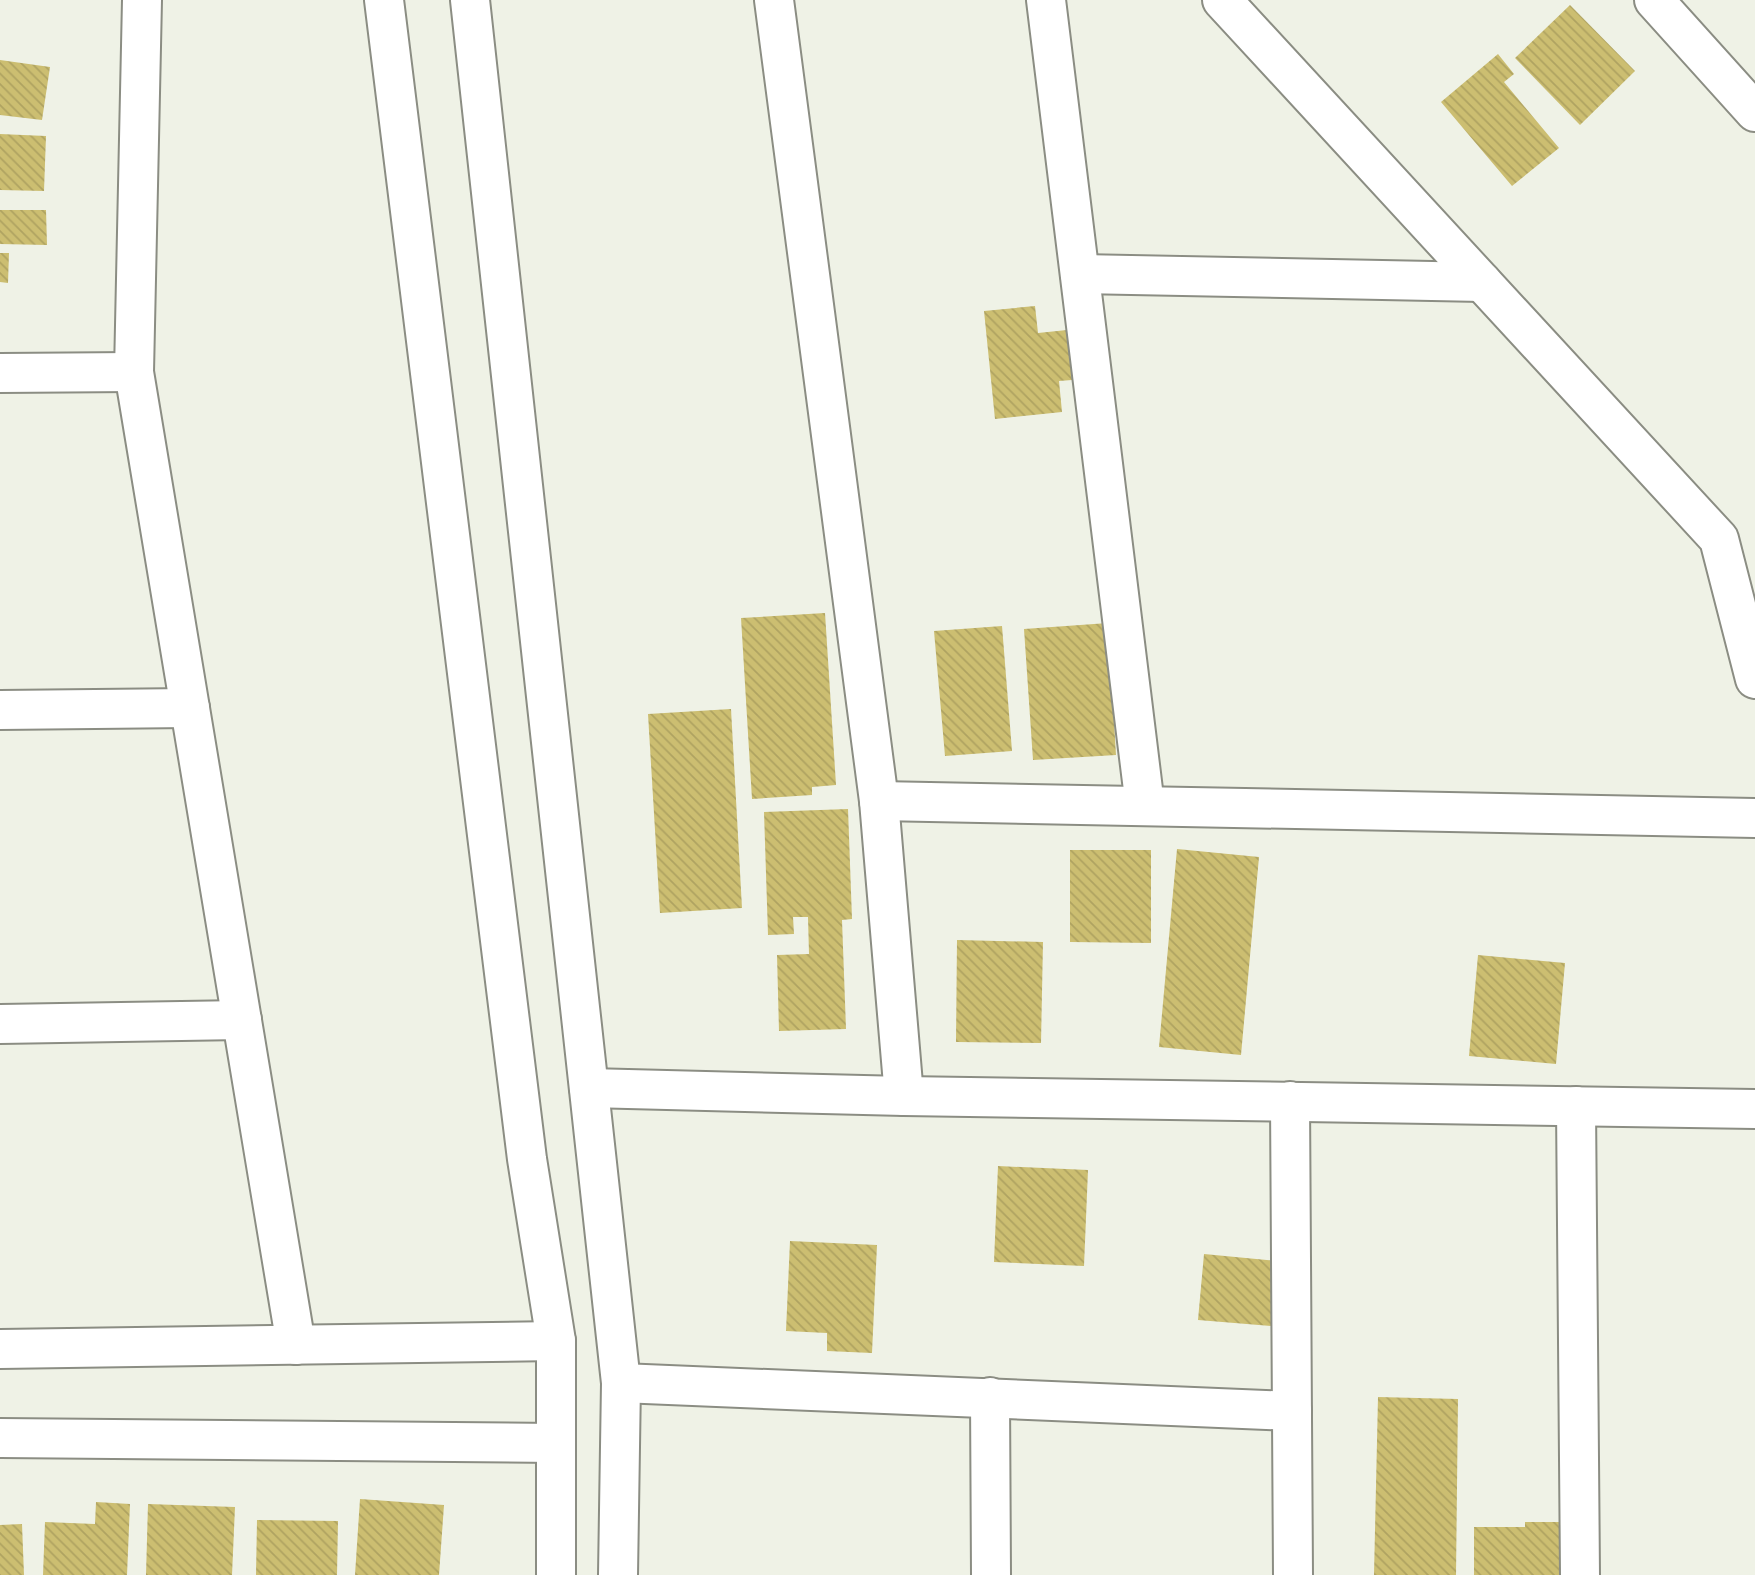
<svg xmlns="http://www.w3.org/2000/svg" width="1755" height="1575" font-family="Commissioner,sans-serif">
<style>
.building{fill:url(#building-back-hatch)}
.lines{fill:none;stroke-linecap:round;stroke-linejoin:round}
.street-casing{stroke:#8b8d83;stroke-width:42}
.secondary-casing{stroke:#8b8d83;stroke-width:42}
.street{stroke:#fff;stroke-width:38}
.secondary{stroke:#fff;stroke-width:38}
</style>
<defs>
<pattern id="building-back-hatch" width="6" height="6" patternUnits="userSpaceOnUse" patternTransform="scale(1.75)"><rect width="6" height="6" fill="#ccbe71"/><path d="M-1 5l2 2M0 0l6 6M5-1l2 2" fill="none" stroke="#afa361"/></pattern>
</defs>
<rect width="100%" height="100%" fill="#eff2e6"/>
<g class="building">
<path d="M1570 5 1635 71 1580 125 1515 58Z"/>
<path d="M1498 54 1514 74 1504 82 1559 148 1512 186 1441 102Z"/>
<path d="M0 60 50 67 42 120 0 115Z"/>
<path d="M0 134 46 136 44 191 0 190Z"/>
<path d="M0 210H46L47 245 0 244Z"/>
<path d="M0 253H9L8 283 0 282Z"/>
<path d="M1035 306 1038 333 1067 330 1072 380 1059 381 1062 412 995 419 984 311Z"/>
<path d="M825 613 836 785 812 787V795L752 799 741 618Z"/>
<path d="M1108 623 1116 755 1033 760 1024 629Z"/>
<path d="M1002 626 1012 751 945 756 934 631Z"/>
<path d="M731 709 742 908 660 913 648 714Z"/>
<path d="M848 809 852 919 842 920 846 1029 779 1031 777 955 809 954 808 917H793L794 934 768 935 764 812Z"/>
<path d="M1177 849 1259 857 1241 1055 1159 1047Z"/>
<path d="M1070 850H1151V943L1070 942Z"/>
<path d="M957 940 1043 942 1041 1043 956 1042Z"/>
<path d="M1478 955 1565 963 1556 1064 1469 1056Z"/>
<path d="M998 1166 1088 1170 1084 1266 994 1262Z"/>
<path d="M790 1241 877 1245 872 1353 827 1351V1333L786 1331Z"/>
<path d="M1204 1254 1277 1261 1271 1326 1198 1320Z"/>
<path d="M1378 1397 1458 1399 1456 1575H1374Z"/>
<path d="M360 1499 444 1505 439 1575H355Z"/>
<path d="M96 1502 130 1504 127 1575H43L45 1522 95 1524Z"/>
<path d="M148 1504 235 1507 232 1575H146Z"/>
<path d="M257 1520 338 1521 337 1575H256Z"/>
<path d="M1525 1522H1559V1575H1474V1527H1525Z"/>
<path d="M22 1524 24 1575H0V1525Z"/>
</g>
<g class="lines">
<g class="street-casing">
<g id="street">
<path d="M142 0 134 372 296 1345"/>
<path d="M774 0 879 801 904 1096"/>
<path d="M1046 0 1145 806"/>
<path d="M1222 0 1719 539 1755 679"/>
<path d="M1654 0 1755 112"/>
<path d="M1080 274 1482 282"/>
<path d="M0 373 134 372"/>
<path d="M0 710 190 708"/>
<path d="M879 801 1755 818"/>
<path d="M0 1024 242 1020"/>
<path d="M589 1088 904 1096 1755 1109"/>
<path d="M1290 1101 1293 1575"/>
<path d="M1576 1106 1580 1575"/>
<path d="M0 1349 556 1341"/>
<path d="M621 1383 1292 1411"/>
<path d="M990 1397 991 1575"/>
<path d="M0 1438 556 1443"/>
</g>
</g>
<g class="secondary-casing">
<g id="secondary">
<path d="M384 0 527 1159 556 1341V1575"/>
<path d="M470 0 621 1383 618 1575"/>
</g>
</g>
<use href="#street" class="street"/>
<use href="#secondary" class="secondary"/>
</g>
</svg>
